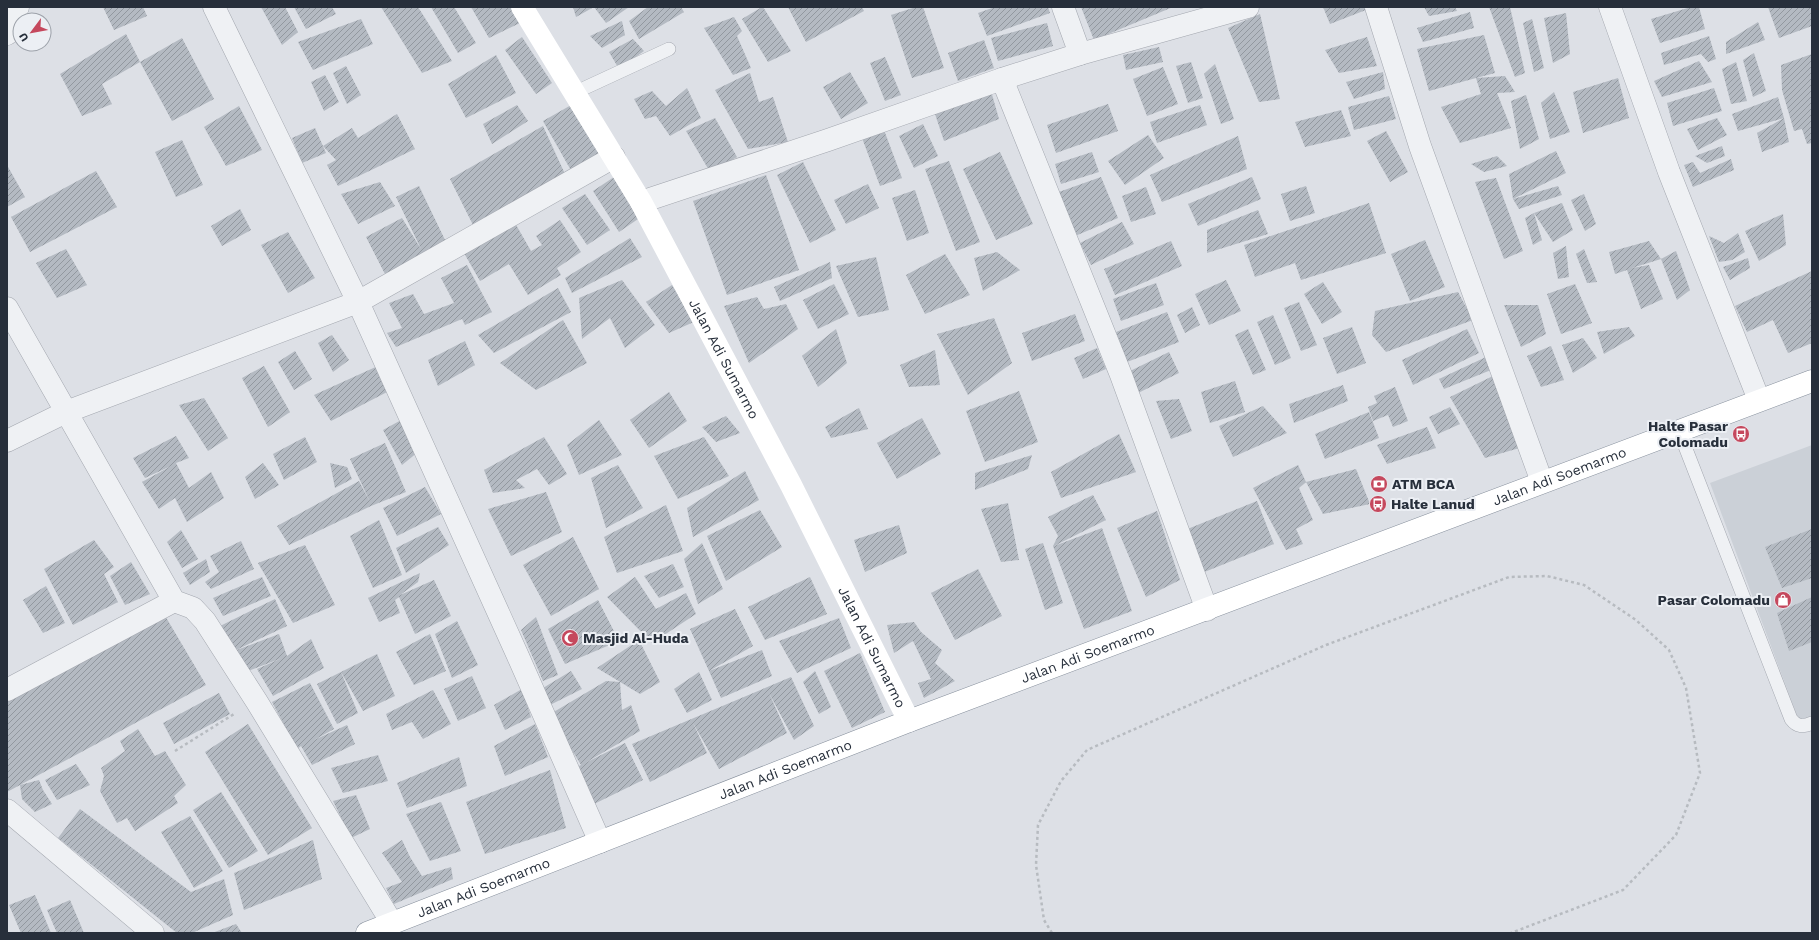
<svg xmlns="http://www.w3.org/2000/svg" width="1819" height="940" font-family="'Work Sans',sans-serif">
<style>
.built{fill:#cbd0d7}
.building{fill:url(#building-hatch)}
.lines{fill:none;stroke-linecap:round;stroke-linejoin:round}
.service-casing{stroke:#a3a7af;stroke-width:14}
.minor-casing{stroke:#a3a7af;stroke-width:23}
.trunk-casing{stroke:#858e9b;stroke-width:23}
.path{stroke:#b7bbc0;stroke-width:2.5;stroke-dasharray:3 3;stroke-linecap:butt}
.service{stroke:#eff1f4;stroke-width:13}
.minor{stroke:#eff1f4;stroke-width:22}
.secondary{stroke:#fff;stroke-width:22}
.trunk{stroke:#fff;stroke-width:22}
.labels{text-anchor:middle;stroke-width:4;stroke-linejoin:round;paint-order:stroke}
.street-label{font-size:14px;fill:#272f3b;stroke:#eceff4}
.poi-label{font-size:14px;font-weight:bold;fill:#272f3b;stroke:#eceff4;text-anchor:start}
</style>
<defs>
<pattern id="building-hatch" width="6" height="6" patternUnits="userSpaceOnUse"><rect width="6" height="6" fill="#b4bac2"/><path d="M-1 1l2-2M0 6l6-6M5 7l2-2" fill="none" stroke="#92989f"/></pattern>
</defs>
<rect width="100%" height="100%" fill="#dde0e6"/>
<path class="built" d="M1812 445V716L1799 721 1710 483Z"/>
<g class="building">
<path d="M103 7H143L147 16 114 30Z"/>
<path d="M261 7H285L298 32 282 45Z"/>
<path d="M294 7H332L336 14 306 29Z"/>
<path d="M381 7H418L452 61 422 73Z"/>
<path d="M431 7H454L476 43 458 53Z"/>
<path d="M471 7H511L520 23 489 38Z"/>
<path d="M573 7H629L606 23 594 7 576 17Z"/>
<path d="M648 7H681L684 12 639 39 629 21Z"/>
<path d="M762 7H763L791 51 768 62 742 19Z"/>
<path d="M788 7H862L864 11 806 42Z"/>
<path d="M916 7H923L944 68 912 78 891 15Z"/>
<path d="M995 7H1048L1050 13 987 36 978 13Z"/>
<path d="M1081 7H1173L1094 40Z"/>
<path d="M1323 7H1370L1371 8 1330 24Z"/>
<path d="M1424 7H1455L1457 11 1429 16Z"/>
<path d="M1489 7H1510L1525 73 1515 77Z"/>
<path d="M1691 7H1699L1705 29 1660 43 1651 19Z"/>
<path d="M1768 7H1812V26L1779 38Z"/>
<path d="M1470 12 1474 28 1423 42 1417 28Z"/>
<path d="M1566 13 1570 54 1553 63 1544 18Z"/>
<path d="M1260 14 1280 99 1259 102 1228 28Z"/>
<path d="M734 17 742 31 737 36 751 68 733 75 704 28Z"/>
<path d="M361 19 373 44 313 70 298 42Z"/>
<path d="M1532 19 1544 68 1534 72 1523 23Z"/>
<path d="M622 21 625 35 602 48 590 36Z"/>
<path d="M1758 22 1765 40 1726 54V42Z"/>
<path d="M1047 23 1053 46 998 61 991 38Z"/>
<path d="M126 34 140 62 102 84 112 104 82 116 60 74Z"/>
<path d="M1484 35 1495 73 1476 78 1505 76 1515 92 1497 93 1511 128 1460 143 1441 107 1481 94 1476 78 1429 91 1417 49Z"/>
<path d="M1709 36 1716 59 1708 62 1701 54 1664 65 1661 53Z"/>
<path d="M522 37 552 83 536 94 505 50Z"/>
<path d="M1367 37 1377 66 1339 73 1325 50Z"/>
<path d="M182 38 214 99 172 121 140 62Z"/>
<path d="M633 39 644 51 619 69 609 52Z"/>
<path d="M984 40 994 68 958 81 948 53Z"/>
<path d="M1159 47 1163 62 1126 70 1123 55Z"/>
<path d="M1754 53 1766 91 1753 97 1743 60Z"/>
<path d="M1812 54V143L1807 144 1802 129 1794 131 1782 90 1781 65Z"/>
<path d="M496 55 516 93 466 118 448 84Z"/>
<path d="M885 57 901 95 885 101 870 63Z"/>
<path d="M1699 61 1712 82 1662 97 1654 81Z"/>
<path d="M1191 62 1203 98 1188 103 1176 66Z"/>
<path d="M1736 62 1747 101 1731 104 1722 69Z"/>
<path d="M1215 64 1234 119 1221 124 1204 74Z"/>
<path d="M346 66 361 95 347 104 333 73Z"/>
<path d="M1163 67 1178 104 1147 116 1133 79Z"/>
<path d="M850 72 868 103 841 119 823 87Z"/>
<path d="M1383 72 1385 89 1354 99 1346 82Z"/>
<path d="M750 73 759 102 773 97 788 142 748 149 715 90Z"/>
<path d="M325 75 339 102 324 111 311 82Z"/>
<path d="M1618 78 1629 118 1583 133 1573 92Z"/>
<path d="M687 88 701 118 670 136 656 116 645 119 634 99 652 91 666 106Z"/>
<path d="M1714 88 1722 111 1673 126 1667 103Z"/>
<path d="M991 91 999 119 944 141 935 114Z"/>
<path d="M1554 92 1570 132 1550 139 1541 103Z"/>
<path d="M1526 95 1539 139 1520 149 1511 101Z"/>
<path d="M1389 96 1396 119 1354 130 1348 107Z"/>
<path d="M1778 97 1784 118 1789 142 1762 152 1757 133 1784 118 1738 131 1732 114Z"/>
<path d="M573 104 603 157 573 174 543 121Z"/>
<path d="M1108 104 1118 131 1056 153 1047 125Z"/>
<path d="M517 105 528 121 492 144 483 124Z"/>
<path d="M1200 105 1207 125 1157 143 1150 122Z"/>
<path d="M239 106 262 150 226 166 204 127Z"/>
<path d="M1341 110 1351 136 1305 147 1295 122Z"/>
<path d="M397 114 415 149 338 186 327 165 336 160 323 146 352 128 358 138Z"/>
<path d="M715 118 737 157 710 172 686 131Z"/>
<path d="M1717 118 1727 135 1698 150 1687 129Z"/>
<path d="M923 124 938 156 914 168 899 136Z"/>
<path d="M543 126 565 174 473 225 450 179Z"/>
<path d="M315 128 326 153 302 163 292 138Z"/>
<path d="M884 130 902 178 880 186 862 138Z"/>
<path d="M1386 131 1408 172 1390 182 1367 141Z"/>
<path d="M1148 135 1164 158 1125 185 1108 161Z"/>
<path d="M1238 136 1247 169 1162 202 1150 175Z"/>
<path d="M182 140 203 185 176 197 155 152Z"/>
<path d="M1722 146 1725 156 1707 163 1695 156Z"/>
<path d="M1556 151 1566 173 1513 199 1509 174Z"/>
<path d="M1000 152 1033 224 996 240 963 169Z"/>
<path d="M1092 152 1099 172 1061 184 1055 164Z"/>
<path d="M1497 156 1507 166 1484 172 1471 164Z"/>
<path d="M1731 159 1734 170 1693 187 1684 165 1693 162 1700 173Z"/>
<path d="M949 161 980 242 956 251 925 169Z"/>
<path d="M803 162 836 230 810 243 777 175Z"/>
<path d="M7 165 25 197 7 207Z"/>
<path d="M96 171 117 207 30 252 11 217Z"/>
<path d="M766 175 799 270 727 295 693 201Z"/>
<path d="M614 177 641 217 619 232 593 191Z"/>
<path d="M1101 177 1118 218 1075 236 1056 193Z"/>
<path d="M1252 177 1261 199 1198 226 1188 204Z"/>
<path d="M1496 178 1523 251 1504 259 1475 182Z"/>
<path d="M380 182 395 206 358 224 341 194Z"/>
<path d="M868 184 879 208 846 224 834 200Z"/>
<path d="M419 186 446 242 385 274 366 237 402 218 421 249 396 197Z"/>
<path d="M1306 186 1315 213 1290 221 1281 194Z"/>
<path d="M1558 186 1562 195 1519 209 1513 199Z"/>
<path d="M1146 187 1156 214 1131 222 1122 196Z"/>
<path d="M915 190 929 233 907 241 892 198Z"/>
<path d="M585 194 610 230 587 245 562 208Z"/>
<path d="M1584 194 1596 224 1585 231 1571 200Z"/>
<path d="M1369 203 1386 253 1301 280 1295 263 1255 277 1244 245Z"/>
<path d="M1562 203 1573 230 1553 242 1534 213Z"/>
<path d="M240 209 251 230 222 246 211 226Z"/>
<path d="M1258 210 1268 234 1207 253V230Z"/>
<path d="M1534 213 1542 240 1533 245 1525 218Z"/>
<path d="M1783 214 1786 245 1759 261 1745 231Z"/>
<path d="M560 220 581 252 557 268 561 275 528 295 509 264 480 281 464 253 515 223 531 251 542 245 536 236Z"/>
<path d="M1122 222 1134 244 1091 265 1080 243Z"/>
<path d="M288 232 315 278 288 293 261 245Z"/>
<path d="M1738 233 1745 252 1732 260 1719 262 1709 236 1724 243Z"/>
<path d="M630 238 642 257 572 293 565 278Z"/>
<path d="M1425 240 1445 287 1410 301 1391 254Z"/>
<path d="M1171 241 1182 266 1115 295 1104 269Z"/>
<path d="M1649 241 1661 259 1632 268 1649 265 1663 299 1641 309 1627 270 1615 274 1609 252Z"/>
<path d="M1566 246 1569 277 1558 279 1553 253Z"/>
<path d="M66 249 87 285 57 298 36 263Z"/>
<path d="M1584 249 1597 282 1587 283 1576 254Z"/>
<path d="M1676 251 1690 290 1677 300 1661 259Z"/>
<path d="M997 252 1020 270 983 291 974 258Z"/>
<path d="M945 254 970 295 925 314 906 275Z"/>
<path d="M876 257 889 310 858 317 836 266Z"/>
<path d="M1748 258 1750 268 1730 280 1723 267Z"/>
<path d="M830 262 832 278 780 301 774 287Z"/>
<path d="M467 265 492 312 465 325 462 319 396 347 387 333 402 328 389 303 413 294 424 314 454 303 441 278Z"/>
<path d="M1812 271V343L1788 353 1773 320 1747 332 1735 306Z"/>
<path d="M622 280 655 325 625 348 610 318 582 339 579 298Z"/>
<path d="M1226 280 1241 311 1209 325 1195 294Z"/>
<path d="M1323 282 1342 312 1322 324 1304 294Z"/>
<path d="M1156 283 1164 305 1121 321 1113 299Z"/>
<path d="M834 284 849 314 818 329 803 300Z"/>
<path d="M1575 284 1592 323 1561 334 1547 294Z"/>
<path d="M672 285 696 321 669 333 646 302Z"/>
<path d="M558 288 571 312 494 353 478 335Z"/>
<path d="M1458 292 1473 320 1386 352 1372 335 1375 311Z"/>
<path d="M757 297 764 309 786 304 798 329 749 363 724 306Z"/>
<path d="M1299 302 1317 345 1301 351 1284 308Z"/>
<path d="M1504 305H1538L1546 334 1521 347Z"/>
<path d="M1192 307 1200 325 1185 333 1177 315Z"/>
<path d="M1167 312 1179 342 1127 362 1116 332Z"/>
<path d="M1075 314 1085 341 1032 361 1022 333Z"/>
<path d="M1273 315 1291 358 1275 365 1257 322Z"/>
<path d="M994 318 1012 363 968 395 937 334Z"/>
<path d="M563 320 587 363 536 390 500 363Z"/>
<path d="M1352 327 1366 363 1337 374 1323 338Z"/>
<path d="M1629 327 1635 336 1604 354 1597 332Z"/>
<path d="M836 329 847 363 818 387 802 356Z"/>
<path d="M1248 329 1266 370 1253 375 1235 335Z"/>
<path d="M1467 329 1479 353 1413 385 1402 360Z"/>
<path d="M332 335 349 360 333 372 318 343Z"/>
<path d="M1583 338 1597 358 1573 373 1562 345Z"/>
<path d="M465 341 475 365 438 386 428 360Z"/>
<path d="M1551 346 1564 380 1541 387 1527 356Z"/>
<path d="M1097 348 1106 369 1083 379 1074 358Z"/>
<path d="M935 350 940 385 909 387 900 365Z"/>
<path d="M295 351 312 379 294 390 278 362Z"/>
<path d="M1169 352 1179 373 1136 394 1126 373Z"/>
<path d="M1486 357 1491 370 1444 389 1439 379Z"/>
<path d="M380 365 391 390 331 421 314 395Z"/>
<path d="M264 366 290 412 268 427 242 378Z"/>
<path d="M1497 374 1523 447 1485 458 1450 397Z"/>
<path d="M1235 381 1245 412 1210 423 1201 392Z"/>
<path d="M1343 385 1348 401 1294 423 1289 404Z"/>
<path d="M1395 387 1408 421 1393 427 1388 415 1373 421 1368 407 1377 403 1374 396Z"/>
<path d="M1019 391 1038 442 985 462 966 411Z"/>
<path d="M669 392 687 421 649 448 630 420Z"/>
<path d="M204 398 228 438 208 451 179 405Z"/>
<path d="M1179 399 1192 431 1171 439 1156 401Z"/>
<path d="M1263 406 1287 433 1233 457 1219 426Z"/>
<path d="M1450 407 1460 424 1438 434 1429 417Z"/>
<path d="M859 408 868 429 831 438 825 427Z"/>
<path d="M1369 412 1379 438 1325 459 1315 434Z"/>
<path d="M726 416 740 433 716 442 702 427Z"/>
<path d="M922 418 941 454 897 479 877 443Z"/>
<path d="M403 419 418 452 402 465 383 430Z"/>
<path d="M599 420 622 455 579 475 567 445Z"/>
<path d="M1427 427 1436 448 1387 464 1377 445Z"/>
<path d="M1119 434 1136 472 1061 498 1051 472Z"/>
<path d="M176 436 189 458 176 463 189 488 211 472 224 498 187 522 175 498 159 509 142 482 171 466 145 478 133 458Z"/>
<path d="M305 437 317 462 284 480 273 454Z"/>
<path d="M544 437 567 474 549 485 537 469 516 480 525 488 493 493 484 470Z"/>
<path d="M704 437 729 476 678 499 654 456Z"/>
<path d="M385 443 406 492 371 506 289 545 277 526 359 481 370 502 350 459Z"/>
<path d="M1032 455 1028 469 975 490V473Z"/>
<path d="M263 463 279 485 255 499 245 477Z"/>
<path d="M330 463 347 467 352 479 335 488Z"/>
<path d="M618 465 643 508 606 528 591 478Z"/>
<path d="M1298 465 1306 482 1299 488 1313 520 1296 529 1303 544 1286 550 1253 488Z"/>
<path d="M1356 469 1370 504 1323 514 1306 482Z"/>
<path d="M745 471 759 500 693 537 687 508Z"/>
<path d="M425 487 441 514 397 536 383 508Z"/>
<path d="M546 492 562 532 511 556 488 509Z"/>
<path d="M1093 495 1106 520 1054 546 1102 528 1132 611 1084 629 1053 546 1058 536 1048 517Z"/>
<path d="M1257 501 1274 544 1202 573 1185 530Z"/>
<path d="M1008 503 1019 560 1001 562 981 509Z"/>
<path d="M666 505 683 551 617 573 604 537Z"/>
<path d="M760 510 782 547 726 581 707 536Z"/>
<path d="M1157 511 1180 580 1146 597 1117 528Z"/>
<path d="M379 520 402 575 373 588 350 536Z"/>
<path d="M899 525 907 553 865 572 854 540Z"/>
<path d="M438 527 449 545 406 573 396 548Z"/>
<path d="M1812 529V578L1782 588 1765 547Z"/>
<path d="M181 530 198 559 182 568 167 542Z"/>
<path d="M573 537 599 589 551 616 523 565Z"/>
<path d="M94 540 114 567 104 574 118 602 73 625 44 569Z"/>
<path d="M241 541 254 569 211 589 205 582 219 572 210 556Z"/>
<path d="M702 543 723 589 698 604 684 559Z"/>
<path d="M1043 543 1063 603 1045 610 1025 549Z"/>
<path d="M305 545 335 605 293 623 258 563Z"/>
<path d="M206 559 210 572 190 585 183 573Z"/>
<path d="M131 562 150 594 125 605 110 576Z"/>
<path d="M673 564 684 587 659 598 644 576Z"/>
<path d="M978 569 1002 616 955 640 931 593Z"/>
<path d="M420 573 418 582 400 595 434 580 451 616 415 634 399 597 395 600 400 613 379 622 368 598Z"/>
<path d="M262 577 271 596 223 616 213 598Z"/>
<path d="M635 577 656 609 686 593 696 614 652 643 607 597Z"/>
<path d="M810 577 827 614 765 640 748 607Z"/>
<path d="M46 586 65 623 43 633 23 600Z"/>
<path d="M1812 597V642L1789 651 1777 613Z"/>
<path d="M275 599 287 626 234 651 279 634 287 656 311 639 324 668 273 696 257 669 282 658 240 674 218 627Z"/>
<path d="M598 600 619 641 565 664 548 629Z"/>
<path d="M735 609 753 646 709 671 762 650 772 676 721 698 709 671 690 629Z"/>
<path d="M164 614 206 685 20 785 39 780 43 790 52 804 35 812 22 799 20 785 7 792V700Z"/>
<path d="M536 617 558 675 543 681 521 630Z"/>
<path d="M839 618 851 648 797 673 779 641Z"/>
<path d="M457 621 478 665 452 678 435 634Z"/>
<path d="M914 622 921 632 942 650 935 663 955 681 924 698 918 683 931 679 913 641 894 653 887 625Z"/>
<path d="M430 634 446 671 414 685 396 652Z"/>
<path d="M639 640 660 682 640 694 597 668Z"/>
<path d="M860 653 885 712 852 728 824 671Z"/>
<path d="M377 654 395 696 363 711 341 672Z"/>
<path d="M571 671 582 689 550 705 543 688Z"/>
<path d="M815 671 831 707 819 714 803 682Z"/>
<path d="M341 672 358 713 337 724 317 684Z"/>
<path d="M699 672 712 700 687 713 674 689Z"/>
<path d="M472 676 486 708 458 721 444 689Z"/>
<path d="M791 677 814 726 794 740 769 693 787 733 719 769 693 723 707 753 650 782 632 744Z"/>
<path d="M606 681 620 682 622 710 631 705 640 731 585 763 625 743 643 780 590 806 572 769 581 765 564 737 552 713Z"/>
<path d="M310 683 334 729 314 740 347 725 355 744 312 765 301 746 297 749 272 702Z"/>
<path d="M522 689 531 717 505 730 494 705Z"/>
<path d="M433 690 451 724 423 739 412 722 392 730 386 714Z"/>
<path d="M219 693 230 714 174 744 163 723Z"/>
<path d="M248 724 312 828 268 855 205 752Z"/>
<path d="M535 724 548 757 505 776 494 746Z"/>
<path d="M138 729 155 756 165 751 186 785 174 796 178 803 135 831 127 818 117 823 100 791 104 776 101 768 125 751 120 741Z"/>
<path d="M378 755 388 781 343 793 331 768Z"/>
<path d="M459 757 467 786 407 808 397 783Z"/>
<path d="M76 764 90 785 57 800 45 780Z"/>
<path d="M550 770 566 828 485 854 466 802Z"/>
<path d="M221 792 258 851 229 868 193 810Z"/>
<path d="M356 795 370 829 351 838 333 801Z"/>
<path d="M441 802 461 851 430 861 406 814Z"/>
<path d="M80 809 191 892 224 879 233 915 192 933H177L58 838Z"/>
<path d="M190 816 223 871 194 888 161 832Z"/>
<path d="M313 840 322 879 244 910 234 873Z"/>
<path d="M402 840 410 857 422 876 451 867 453 879 394 904 386 888 402 882 382 853Z"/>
<path d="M35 895 51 933H21L9 905Z"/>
<path d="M70 900 84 933H57L47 910Z"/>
<path d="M236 924 242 933H212Z"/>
</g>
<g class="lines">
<g class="service-casing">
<g id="service">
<path d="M576 92 669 49"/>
<path d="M1679 431 1791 719C1797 727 1803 727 1812 723"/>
</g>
</g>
<g class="minor-casing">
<g id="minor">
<path d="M214 7 358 302 517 654 600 842"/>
<path d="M1063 7 1080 54"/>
<path d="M1376 7 1420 146 1542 482"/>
<path d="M1610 7 1669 172 1759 400"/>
<path d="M7 34 18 7"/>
<path d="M1002 79 1121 375 1207 610"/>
<path d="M641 202 828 140 1002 79 1080 54 1248 7"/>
<path d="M7 308 174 601 193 608 205 621 257 702 392 923"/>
<path d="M7 441 66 412 358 302 614 157"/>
<path d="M7 690 174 601"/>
<path d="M7 810 153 933"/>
</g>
</g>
<g class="trunk-casing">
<g id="trunk">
<path id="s2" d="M367 933 909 721 1812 381"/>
</g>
</g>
<g class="path">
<path d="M175 751 234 714"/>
<path d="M1052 933 1044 920 1036 865 1038 825 1061 781 1087 750 1326 645 1509 577 1547 576 1584 585 1636 620 1669 650 1686 688 1700 773 1676 835 1623 890 1511 933"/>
</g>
<use href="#service" class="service"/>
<use href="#minor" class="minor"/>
<path class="secondary" id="s1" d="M522 7 641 202 791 485 909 721"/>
<use href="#trunk" class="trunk"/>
</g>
<defs>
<g id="bus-disc" transform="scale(0.9)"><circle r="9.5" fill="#c5485d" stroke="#eceff4"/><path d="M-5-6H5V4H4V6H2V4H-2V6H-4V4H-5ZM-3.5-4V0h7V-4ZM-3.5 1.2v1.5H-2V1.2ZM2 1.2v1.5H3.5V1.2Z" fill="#fff"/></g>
<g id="bank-disc" transform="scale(0.9)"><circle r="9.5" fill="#c5485d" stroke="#eceff4"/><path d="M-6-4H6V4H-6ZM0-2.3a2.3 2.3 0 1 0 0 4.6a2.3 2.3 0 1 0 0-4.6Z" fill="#fff"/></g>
<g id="shop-disc" transform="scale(0.9)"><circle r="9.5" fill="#c5485d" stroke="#eceff4"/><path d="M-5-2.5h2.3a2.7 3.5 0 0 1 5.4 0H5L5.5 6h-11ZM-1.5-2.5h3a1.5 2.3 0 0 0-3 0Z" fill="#fff"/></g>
<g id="mosque-disc" transform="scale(0.9)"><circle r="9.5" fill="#c5485d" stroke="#eceff4"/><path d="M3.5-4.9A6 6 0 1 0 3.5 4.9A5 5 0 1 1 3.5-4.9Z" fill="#fff"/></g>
</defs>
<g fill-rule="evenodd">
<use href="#bus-disc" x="1741" y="434"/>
<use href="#bank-disc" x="1379" y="484"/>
<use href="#bus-disc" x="1378" y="504"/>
<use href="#shop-disc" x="1783" y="600"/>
<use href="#mosque-disc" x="570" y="638"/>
</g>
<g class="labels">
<g class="street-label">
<text dy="5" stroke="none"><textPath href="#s1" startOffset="406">Jalan Adi Sumarmo</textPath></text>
<text dy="5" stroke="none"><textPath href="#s2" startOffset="1277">Jalan Adi Soemarmo</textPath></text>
<text dy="5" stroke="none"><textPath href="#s1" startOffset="730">Jalan Adi Sumarmo</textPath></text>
<text dy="5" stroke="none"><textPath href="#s2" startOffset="773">Jalan Adi Soemarmo</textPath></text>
<text dy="5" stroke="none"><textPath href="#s2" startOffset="449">Jalan Adi Soemarmo</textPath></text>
<text dy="5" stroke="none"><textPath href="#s2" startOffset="125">Jalan Adi Soemarmo</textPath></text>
</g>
<g class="poi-label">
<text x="1728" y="431" text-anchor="end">Halte Pasar<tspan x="1728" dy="16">Colomadu</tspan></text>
<text x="1392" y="489">ATM BCA</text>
<text x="1391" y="509">Halte Lanud</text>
<text x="1770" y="605" text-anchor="end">Pasar Colomadu</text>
<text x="583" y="643">Masjid Al-Huda</text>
</g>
</g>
<rect width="1819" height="940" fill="none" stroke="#272f3b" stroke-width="16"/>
<g transform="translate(32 32) rotate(238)"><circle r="19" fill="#eceff4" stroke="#9da2aa"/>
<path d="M0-3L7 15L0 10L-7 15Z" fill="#c5485d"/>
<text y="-6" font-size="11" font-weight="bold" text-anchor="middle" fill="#272f3b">U</text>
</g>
</svg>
